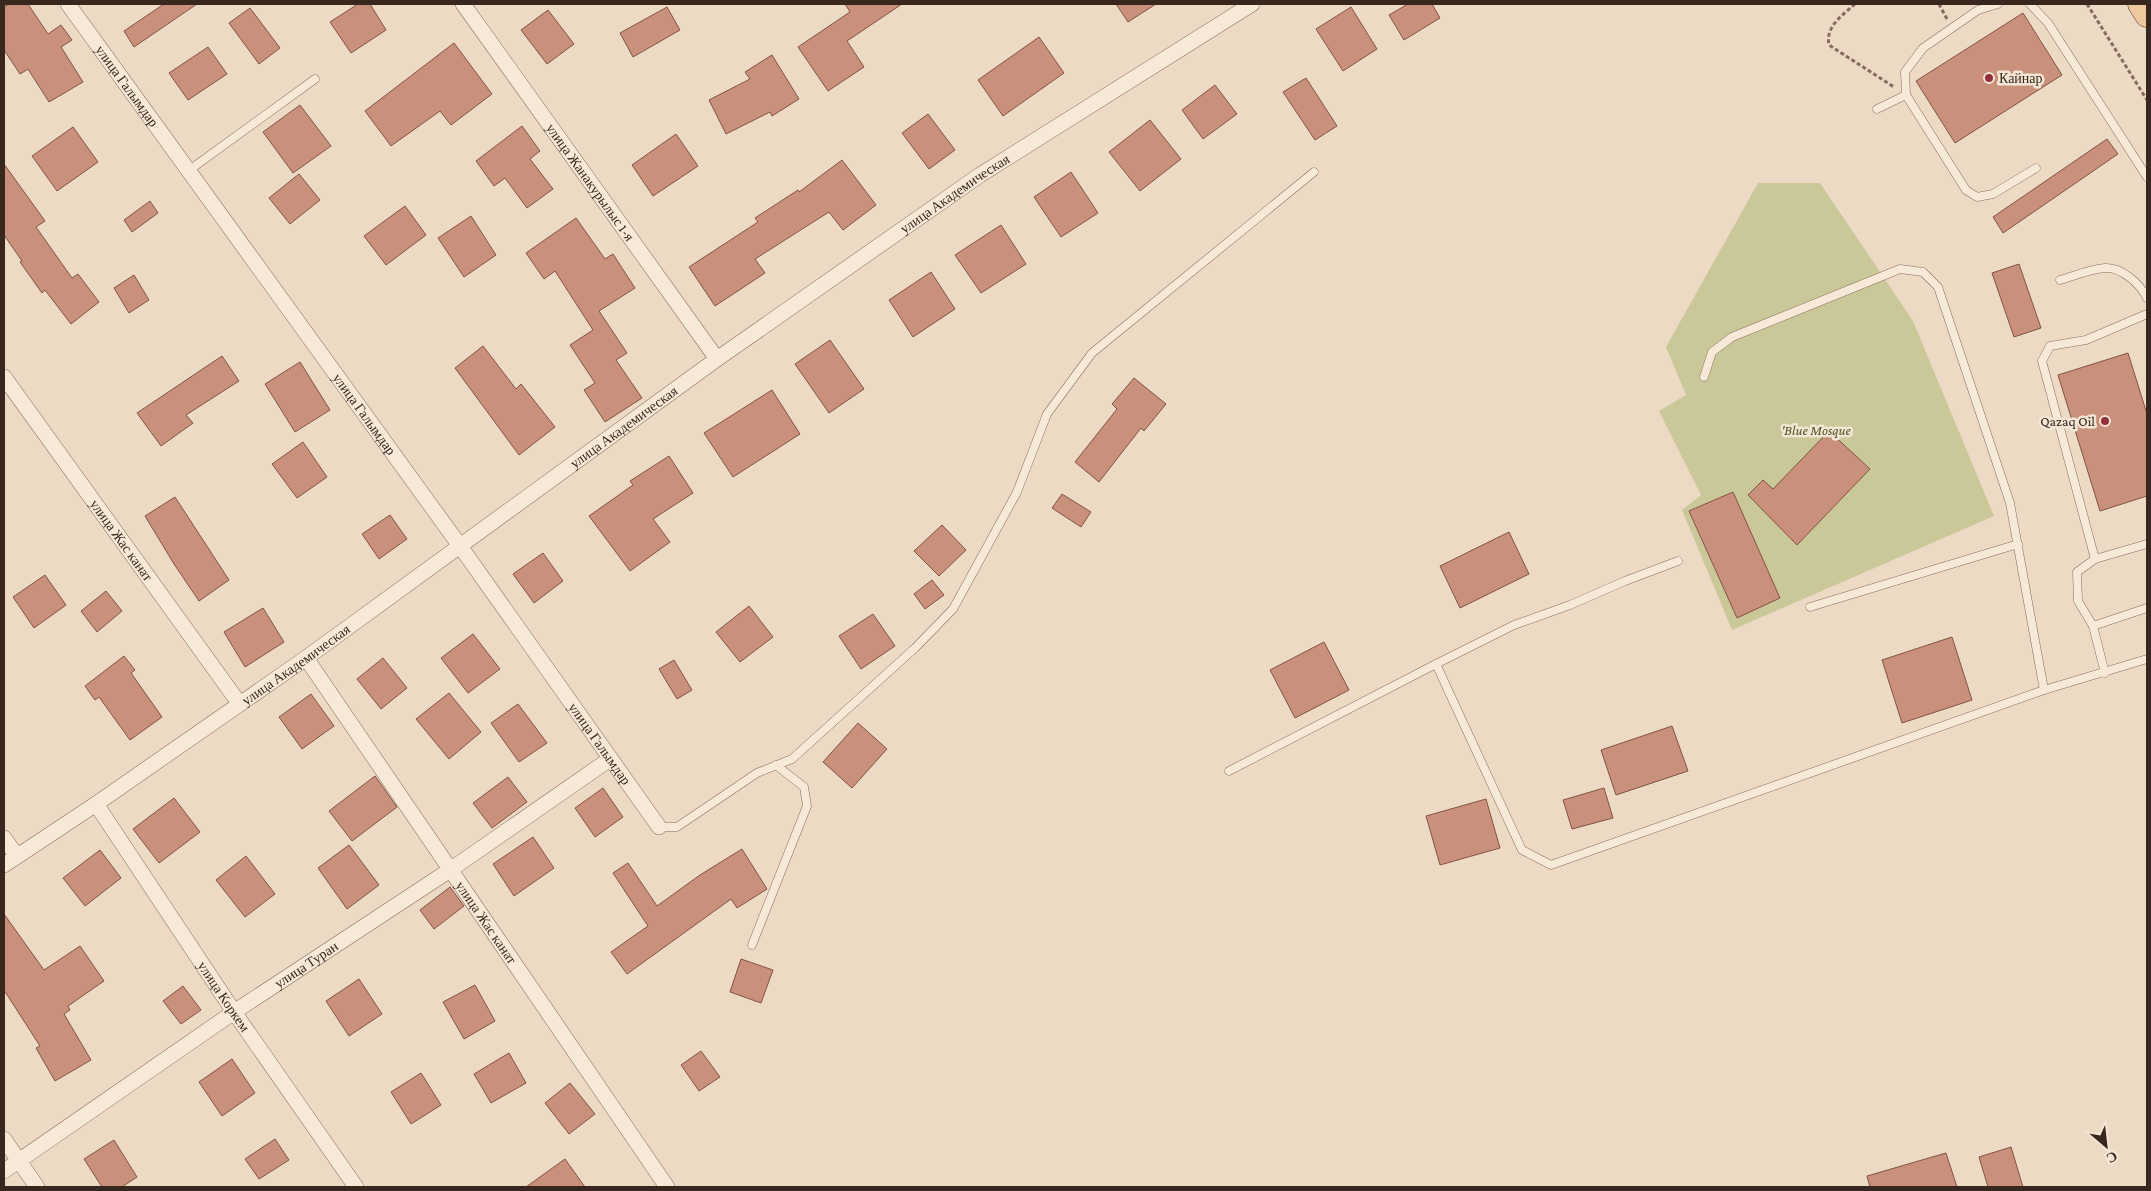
<svg xmlns="http://www.w3.org/2000/svg" width="2151" height="1191" font-family="'Crimson Pro',serif">
<style>
.green{fill:#cac899}
.building{fill:#c9907c;stroke:#845243}
.lines{fill:none;stroke-linecap:round;stroke-linejoin:round}
.service-casing{stroke:#866c5c;stroke-width:9}
.minor-casing{stroke:#866c5c;stroke-width:16}
.primary-casing{stroke:#543b30;stroke-width:25}
.path{stroke:#866c5c;stroke-width:3;stroke-dasharray:4 2.5;stroke-linecap:butt}
.service{stroke:#f7e9d8;stroke-width:8}
.minor{stroke:#f7e9d8;stroke-width:15}
.primary{stroke:#eec89e;stroke-width:24}
.poi-dot{fill:#932e3f;stroke:#f4e6d4;stroke-width:2}
.labels{text-anchor:middle;stroke-width:5;stroke-linejoin:round;paint-order:stroke}
.poi-label{font-size:14px;fill:#37271f;stroke:#f4e6d4;text-anchor:start}
.street-label{font-size:14px;fill:#37271f;stroke:#f4e6d4}
.park-label{font-size:14px;font-style:italic;fill:#4e5327;stroke:#f4e6d4}
</style>
<rect width="100%" height="100%" fill="#ecdac5"/>
<path class="green" d="M1758 183H1820L1913 321 1994 516 1732 630 1682 510 1701 495 1659 411 1686 395 1666 347Z"/>
<g class="building">
<path d="M9 4H28L48 34 61 25 72 40 61 47 83 82 49 102 28 69 20 74 4 50V7Z"/>
<path d="M164 4H197L134 47 124 31Z"/>
<path d="M358 4H370L386 30 351 53 330 22Z"/>
<path d="M845 4H902L847 41 864 67 828 91 798 47 850 12Z"/>
<path d="M1116 4H1156L1128 22Z"/>
<path d="M1408 4H1432L1440 18 1404 40 1389 15Z"/>
<path d="M667 7 680 30 633 57 620 33Z"/>
<path d="M1351 7 1377 49 1343 71 1316 29Z"/>
<path d="M250 8 280 48 259 64 229 23Z"/>
<path d="M548 10 574 44 547 64 521 30Z"/>
<path d="M2023 13 2062 75 1955 143 1916 81Z"/>
<path d="M1039 37 1064 73 1003 116 978 80Z"/>
<path d="M454 43 492 94 451 125 440 111 391 146 365 111Z"/>
<path d="M208 47 227 74 188 100 169 73Z"/>
<path d="M772 55 799 99 772 116 770 112 726 134 709 100 750 79 745 72Z"/>
<path d="M1306 78 1337 126 1315 140 1283 92Z"/>
<path d="M1215 85 1237 114 1203 139 1182 110Z"/>
<path d="M300 105 331 146 293 173 263 132Z"/>
<path d="M928 114 955 150 929 169 902 133Z"/>
<path d="M1150 120 1181 159 1140 191 1109 152Z"/>
<path d="M522 126 540 151 530 159 553 189 527 208 505 178 494 186 476 161Z"/>
<path d="M73 127 98 162 57 191 32 156Z"/>
<path d="M676 134 698 166 653 196 632 165Z"/>
<path d="M2107 139 2118 154 2003 233 1993 217Z"/>
<path d="M842 160 876 205 843 230 829 212 755 259 765 273 715 306 689 267 758 222 755 218 798 190 799 192Z"/>
<path d="M4 164 45 221 36 227 72 278 78 274 99 302 71 324 45 290 42 293 20 262 22 261 4 235Z"/>
<path d="M1071 172 1098 213 1061 237 1034 197Z"/>
<path d="M299 174 320 200 290 224 269 198Z"/>
<path d="M150 201 158 213 132 232 124 220Z"/>
<path d="M405 206 426 235 386 265 364 236Z"/>
<path d="M471 216 496 255 464 277 438 238Z"/>
<path d="M576 218 605 259 613 254 635 288 599 311 627 353 616 360 642 398 605 422 584 390 595 383 570 345 593 330 555 271 544 279 526 253Z"/>
<path d="M1001 225 1026 264 981 293 955 255Z"/>
<path d="M2019 264 2041 328 2014 337 1992 273Z"/>
<path d="M931 272 955 309 913 337 889 300Z"/>
<path d="M134 275 149 300 129 313 114 288Z"/>
<path d="M830 340 864 389 829 413 795 364Z"/>
<path d="M483 346 516 389 521 384 555 427 519 455 455 368Z"/>
<path d="M2128 353 2147 414V496L2100 511 2058 375Z"/>
<path d="M222 356 239 381 186 415 193 423 161 446 137 413Z"/>
<path d="M300 362 330 410 295 432 265 384Z"/>
<path d="M1134 378 1166 404 1144 431 1141 428 1099 482 1075 462 1117 409 1112 404Z"/>
<path d="M772 390 800 434 733 477 704 433Z"/>
<path d="M1829 431 1870 469 1797 545 1748 495 1763 480 1773 489Z"/>
<path d="M303 442 327 477 297 498 272 464Z"/>
<path d="M669 456 693 493 653 519 670 542 630 571 589 516 633 485 630 481Z"/>
<path d="M1733 492 1780 598 1737 618 1689 511Z"/>
<path d="M1062 494 1091 512 1081 527 1052 508Z"/>
<path d="M175 497 229 580 199 601 174 564 145 516Z"/>
<path d="M390 515 407 539 379 559 362 534Z"/>
<path d="M942 525 966 550 939 576 914 551Z"/>
<path d="M1509 532 1529 574 1460 608 1440 566Z"/>
<path d="M543 553 563 581 534 603 513 574Z"/>
<path d="M45 575 66 605 34 628 13 597Z"/>
<path d="M932 580 944 595 925 609 914 594Z"/>
<path d="M106 591 122 611 97 632 81 611Z"/>
<path d="M749 606 773 637 740 662 716 632Z"/>
<path d="M263 608 284 642 245 667 224 632Z"/>
<path d="M873 614 895 646 861 669 839 636Z"/>
<path d="M473 634 500 669 468 693 441 658Z"/>
<path d="M1952 637 1972 700 1902 723 1882 660Z"/>
<path d="M1324 642 1349 690 1295 718 1270 670Z"/>
<path d="M124 656 135 670 131 673 162 717 130 740 99 697 95 700 85 686Z"/>
<path d="M383 658 407 688 381 709 357 679Z"/>
<path d="M674 660 692 690 677 699 659 669Z"/>
<path d="M449 693 481 732 449 759 416 719Z"/>
<path d="M311 694 334 726 302 749 279 717Z"/>
<path d="M518 704 547 743 519 762 491 723Z"/>
<path d="M858 723 887 749 852 788 823 762Z"/>
<path d="M1672 726 1688 771 1616 795 1601 750Z"/>
<path d="M375 776 397 807 352 841 329 811Z"/>
<path d="M508 777 527 802 492 828 473 803Z"/>
<path d="M603 788 623 817 595 837 575 808Z"/>
<path d="M1604 788 1613 818 1572 829 1563 800Z"/>
<path d="M174 798 200 832 159 863 133 829Z"/>
<path d="M1486 799 1500 848 1440 865 1426 816Z"/>
<path d="M533 837 554 868 514 896 493 864Z"/>
<path d="M349 845 379 885 347 909 318 868Z"/>
<path d="M742 849 767 889 737 908 731 899 627 974 611 952 648 926 613 873 628 863 657 906 700 875Z"/>
<path d="M100 850 121 878 85 906 63 878Z"/>
<path d="M246 856 275 894 245 917 216 880Z"/>
<path d="M450 887 464 906 434 929 420 910Z"/>
<path d="M4 914 44 970 80 946 104 981 68 1006 70 1010 64 1014 91 1060 55 1081 36 1048 40 1046 4 990Z"/>
<path d="M741 959 773 970 761 1003 730 992Z"/>
<path d="M359 979 382 1014 349 1036 326 1001Z"/>
<path d="M475 985 495 1021 464 1039 443 1002Z"/>
<path d="M183 986 201 1010 181 1024 163 1001Z"/>
<path d="M701 1051 720 1077 699 1091 681 1065Z"/>
<path d="M509 1053 526 1083 491 1103 474 1074Z"/>
<path d="M232 1059 255 1093 222 1116 199 1082Z"/>
<path d="M421 1073 441 1105 411 1124 391 1092Z"/>
<path d="M570 1083 595 1114 569 1134 545 1103Z"/>
<path d="M275 1139 289 1160 259 1179 245 1159Z"/>
<path d="M114 1140 137 1177 122 1187H102L84 1159Z"/>
<path d="M2011 1147 2023 1187H1988L1979 1157Z"/>
<path d="M1946 1153 1957 1187H1870L1867 1176Z"/>
<path d="M565 1159 585 1187H526Z"/>
</g>
<g class="lines">
<g class="service-casing">
<g id="service">
<path d="M2030 4 2048 23 2147 177"/>
<path d="M1906 95 1966 190 1977 197 1993 194 2036 168"/>
<path d="M1877 109 1906 95 1905 72 1923 48 1978 10 1998 4"/>
<path d="M188 171 315 79"/>
<path d="M2060 280C2074 276 2090 269 2105 268 2122 267 2140 284 2147 298"/>
<path d="M1704 377 1712 352 1732 337 1900 269 1923 272 1938 287 2010 503 2044 690"/>
<path d="M2147 544 2095 559 2077 572 2078 601 2093 626 2147 608"/>
<path d="M2095 559 2042 361 2050 346 2086 340 2147 314"/>
<path d="M1678 561 1625 581 1570 605 1514 625 1436 664 1522 850 1551 865 2044 690 2147 659"/>
<path d="M1810 607 2018 544"/>
<path d="M2093 626 2105 673"/>
<path d="M1229 771 1436 664"/>
<path d="M659 827H677L757 773 792 759 915 648 953 609 1017 492 1047 414 1092 353 1314 172"/>
<path d="M752 945 807 806 804 787 776 765"/>
</g>
</g>
<g class="minor-casing">
<g id="minor">
<path id="s1" d="M68 4 460 546 659 827"/>
<path id="s2" d="M463 4 717 359"/>
<path id="s3" d="M4 377 239 703"/>
<path id="s4" d="M306 658 667 1187"/>
<path id="s5" d="M96 804 234 1012 356 1187"/>
<path d="M4 838 17 856"/>
<path id="s6" d="M4 865 96 804 306 658 717 359 980 175 1252 4"/>
<path d="M4 1139 37 1187"/>
<path id="s7" d="M4 1171 234 1012 450 870 610 759"/>
</g>
</g>
<g class="primary-casing">
<path id="primary" d="M2140 4 2147 15"/>
</g>
<g class="path">
<path d="M1855 4C1843 15 1825 26 1829 45L1894 87"/>
<path d="M1939 4 1947 19"/>
<path d="M2087 4 2147 100"/>
</g>
<use href="#service" class="service"/>
<use href="#minor" class="minor"/>
<use href="#primary" class="primary"/>
</g>
<g class="poi-dot">
<circle cx="1989" cy="78" r="5"/>
<circle cx="2105" cy="421" r="5"/>
</g>
<g class="labels">
<g class="poi-label">
<text x="1999" y="83">Кайнар</text>
<text x="2095" y="426" text-anchor="end">Qazaq Oil</text>
</g>
<g class="street-label">
<text dy="5" stroke="none"><textPath href="#s1" startOffset="101">улица Галымдар</textPath></text>
<text dy="5" stroke="none"><textPath href="#s2" startOffset="219">улица Жанакурылыс 1-я</textPath></text>
<text dy="5" stroke="none"><textPath href="#s6" startOffset="1164">улица Академическая</textPath></text>
<text dy="5" stroke="none"><textPath href="#s1" startOffset="506">улица Галымдар</textPath></text>
<text dy="5" stroke="none"><textPath href="#s6" startOffset="759">улица Академическая</textPath></text>
<text dy="5" stroke="none"><textPath href="#s3" startOffset="201">улица Жас канат</textPath></text>
<text dy="5" stroke="none"><textPath href="#s6" startOffset="354">улица Академическая</textPath></text>
<text dy="5" stroke="none"><textPath href="#s1" startOffset="911">улица Галымдар</textPath></text>
<text dy="5" stroke="none"><textPath href="#s4" startOffset="320">улица Жас канат</textPath></text>
<text dy="5" stroke="none"><textPath href="#s7" startOffset="366">улица Туран</textPath></text>
<text dy="5" stroke="none"><textPath href="#s5" startOffset="231">улица Коркем</textPath></text>
</g>
<g class="park-label">
<text x="1816" y="435">'Blue Mosque</text>
</g>
</g>
<rect width="2151" height="1191" fill="none" stroke="#37271f" stroke-width="10"/>
<g transform="translate(2106 1146) rotate(152)" stroke="#f4e6d4" stroke-width="4" paint-order="stroke">
<path d="M0-4L9 19L0 12L-9 19Z" fill="#37271f"/>
<text y="-8" font-size="14" font-weight="bold" text-anchor="middle" fill="#37271f">С</text>
</g>
</svg>
